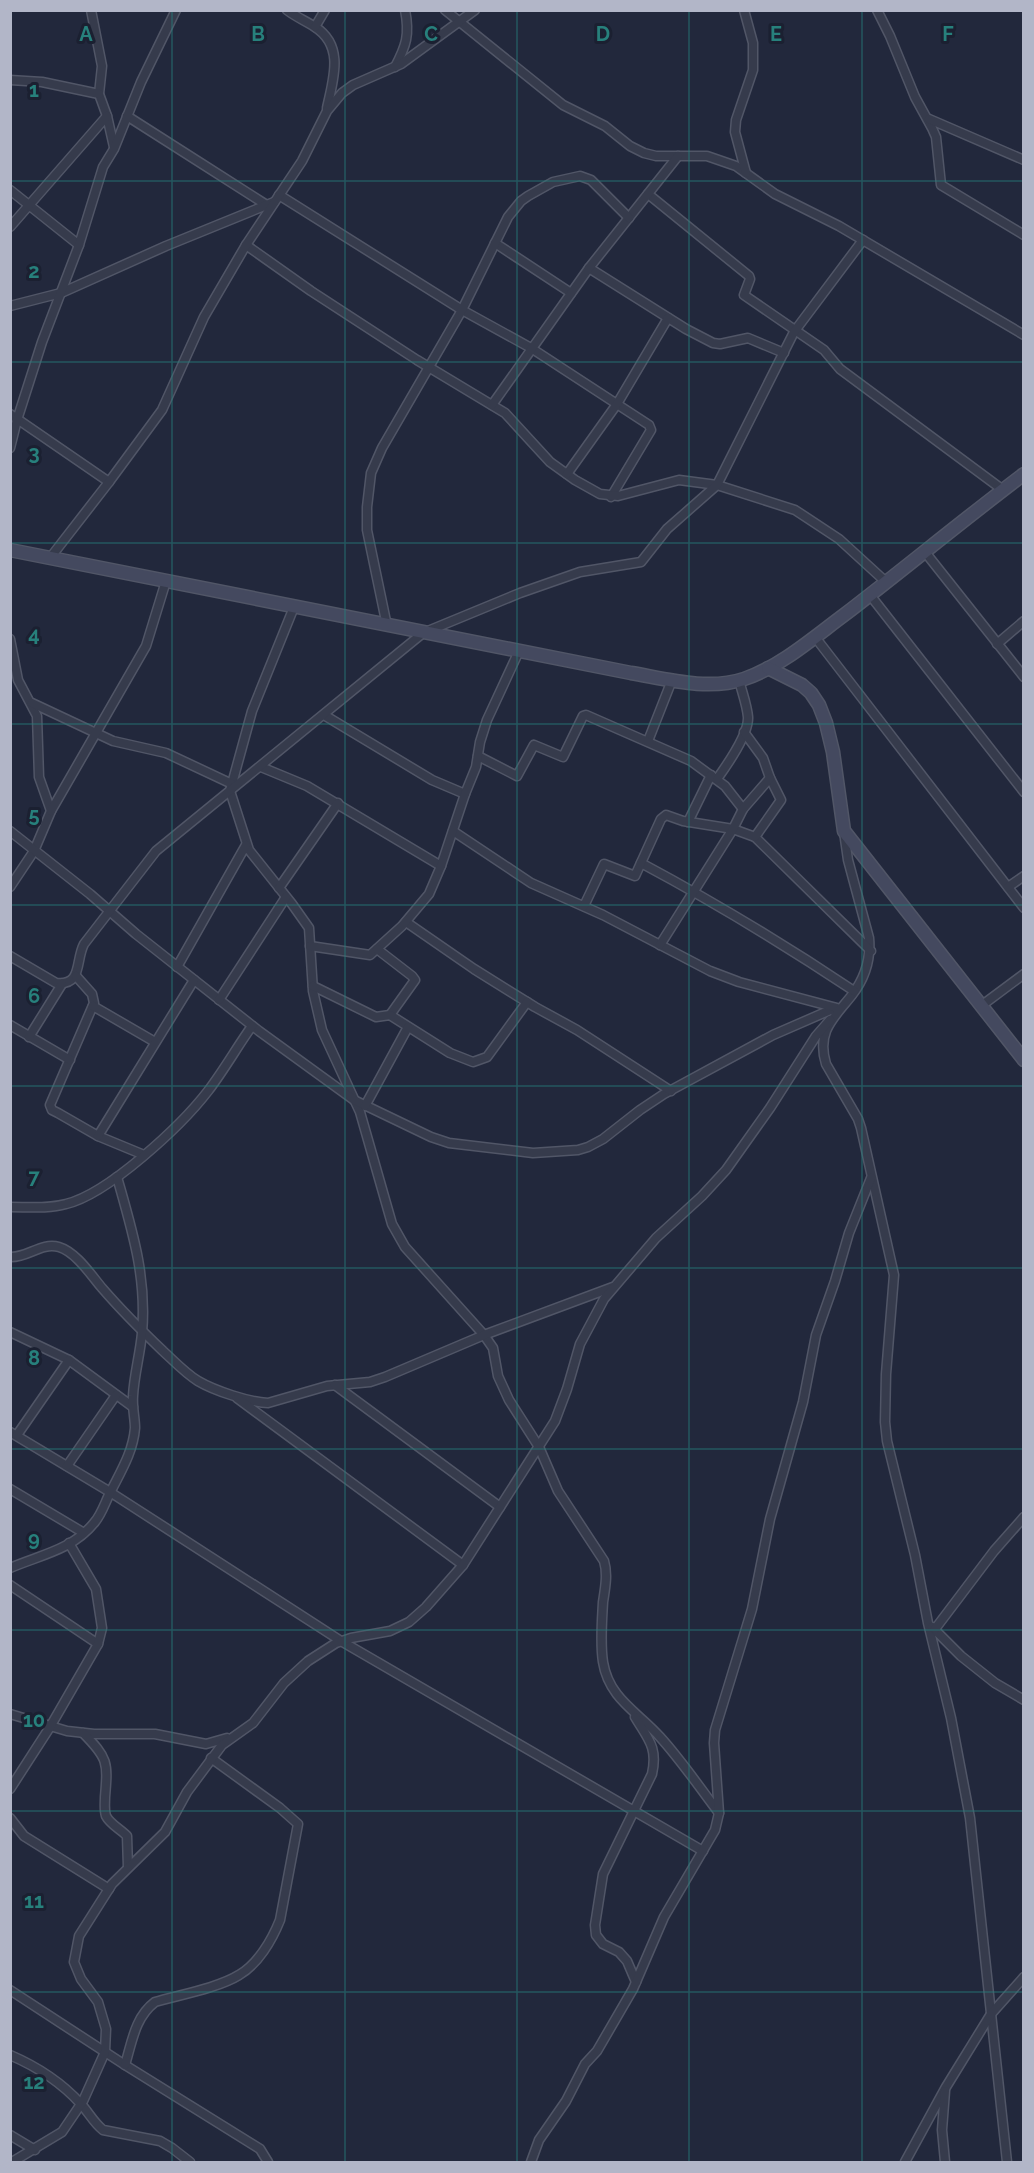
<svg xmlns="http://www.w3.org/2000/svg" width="1034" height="2173" font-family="Raleway,sans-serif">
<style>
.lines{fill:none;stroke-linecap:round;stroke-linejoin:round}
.street-casing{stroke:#515667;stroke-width:11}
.secondary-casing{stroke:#515667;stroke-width:15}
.street{stroke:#363b4c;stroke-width:8}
.secondary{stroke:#44495f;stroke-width:12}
.grid{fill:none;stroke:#27807c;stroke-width:1.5;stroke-opacity:0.55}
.grid-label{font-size:20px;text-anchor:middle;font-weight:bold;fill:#27807c;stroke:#1b2031;stroke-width:6;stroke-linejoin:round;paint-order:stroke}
</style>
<rect width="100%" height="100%" fill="#22283c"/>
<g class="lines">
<g class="street-casing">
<g id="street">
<path d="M91 10 102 66 99 94 107 116 114 147"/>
<path d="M287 10C296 17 306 21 315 27 345 46 333 80 327 108"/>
<path d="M445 10 563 105 605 126 630 146 644 153 656 156H707L736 166 775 194 839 226 1024 335"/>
<path d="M744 10 753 43V70L736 120 735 132 746 173"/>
<path d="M877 10 890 36 915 97 932 128 936 137 941 185 1024 235"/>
<path d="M315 27 325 10"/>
<path d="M395 67C406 46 410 35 405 10"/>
<path d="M10 80 42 82 99 94"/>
<path d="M127 116 265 204"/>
<path d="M929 119 1024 160"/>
<path d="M10 190 79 245"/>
<path d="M648 194 749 276 750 279 744 295 824 350 840 369 1003 490"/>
<path d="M279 195 462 310 531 348 649 425 651 430 611 497"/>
<path d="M10 227 107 116"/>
<path d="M495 243 571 293"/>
<path d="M246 245 311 291 417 360 505 413 550 462 575 480 600 494 618 496 679 480 717 485 795 510 839 539 886 582"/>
<path d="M589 268 686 329 713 343 720 344 748 338 784 353"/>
<path d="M10 306 61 293 166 246 274 202"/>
<path d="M492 405 589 268 678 156"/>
<path d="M10 414 109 482"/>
<path d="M10 448 17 420 42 342 79 245 103 167 114 149 141 82 176 10"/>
<path d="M567 474 617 404 668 318"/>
<path d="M925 552 1024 677"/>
<path d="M50 558 109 482 162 410 204 317 246 245 302 161 327 111 342 93 353 85 401 64 475 10"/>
<path d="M870 595 1024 792"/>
<path d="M294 607 252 711 230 791 249 850 292 904 309 928 313 991 322 1030 360 1112 392 1224 405 1247 484 1335 493 1348 498 1376 509 1400 539 1447 558 1491 604 1561C608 1574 605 1589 603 1602 602 1621 600 1643 603 1662 609 1699 638 1712 660 1737 681 1760 700 1788 719 1813"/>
<path d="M387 626 367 530V507L371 473 382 448 462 310 508 217 521 201 528 196 553 182 580 176 591 180 629 218"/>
<path d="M815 637 1024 908"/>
<path d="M10 639 18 680 37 716 39 777 51 811 34 851 10 887"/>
<path d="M997 644 1024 621"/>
<path d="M32 703 113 741 166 753 232 784"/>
<path d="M324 715 432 780 465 794"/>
<path d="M648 741 672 680"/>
<path d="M478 756 517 776 534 745 563 757 583 716 586 715 691 761 725 786 743 809"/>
<path d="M261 767 307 786 441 866"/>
<path d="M717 779C727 765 749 734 748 717 747 705 742 692 739 680"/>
<path d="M51 811 146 646 166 581"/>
<path d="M688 822 711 775"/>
<path d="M10 831 90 894 136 934 259 1031 354 1100 431 1137 449 1143 533 1153 578 1150 588 1147 603 1139 640 1110 664 1094 773 1035 835 1008"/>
<path d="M453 831 531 883 603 915 710 971 739 982 837 1008"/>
<path d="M844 832 848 860 869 938C871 959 865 978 852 995 834 1018 816 1031 826 1064L858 1119 861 1128 894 1275 886 1374 885 1422 887 1441 915 1555 928 1623 951 1718 970 1818 1007 2162"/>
<path d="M755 837 871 951"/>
<path d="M641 863C714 902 785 945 854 991"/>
<path d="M1008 887 1024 876"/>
<path d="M279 888 338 803"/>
<path d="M584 906 604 864 635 876 661 819 666 815 683 821 733 829 755 837 781 800 770 778 763 758 744 732"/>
<path d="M406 922 474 969 535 1007 577 1030 671 1091"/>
<path d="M660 945 733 829 743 809 770 778"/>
<path d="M310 946 370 955 402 926 429 894 441 866 465 794 476 767 480 742 487 720 519 651"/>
<path d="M377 949 412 976 415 980 390 1015"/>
<path d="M10 956 56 983C83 986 75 961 84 944L156 851 423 633 520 593 580 572 641 562 667 529 717 485 794 332 863 240"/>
<path d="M177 967 246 845"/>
<path d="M76 976 92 994 94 1003 50 1105 52 1110 58 1113 98 1136 144 1155"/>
<path d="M313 986 376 1017 390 1015 450 1053 473 1062 487 1057 527 1002"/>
<path d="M219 1000 286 897"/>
<path d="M93 1006 155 1042"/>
<path d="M981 1006 1024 974"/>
<path d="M10 1025 70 1060"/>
<path d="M29 1037 62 984"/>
<path d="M365 1106 408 1027"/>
<path d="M98 1136 194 980"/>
<path d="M10 1207C29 1207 48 1209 66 1204 108 1194 181 1126 208 1091 224 1070 237 1047 252 1026"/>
<path d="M10 1257C28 1258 41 1242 59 1247 76 1252 91 1275 102 1288 121 1310 142 1331 163 1351 174 1361 185 1373 198 1381 215 1391 249 1402 268 1403L327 1386 370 1382 385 1377 484 1335 613 1287"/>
<path d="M10 1332 69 1360 133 1407"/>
<path d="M335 1385 500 1507"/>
<path d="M237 1398 463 1565"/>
<path d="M10 1432 110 1492 341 1641 703 1851"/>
<path d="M17 1435 69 1360"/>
<path d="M67 1466 116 1395"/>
<path d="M10 1489 84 1533"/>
<path d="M10 1568C40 1555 72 1550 94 1523 102 1514 105 1502 111 1491 121 1471 133 1452 135 1428 135 1418 132 1407 133 1396 134 1375 140 1355 142 1333 147 1277 132 1230 117 1177"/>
<path d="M10 1585 98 1644"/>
<path d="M932 1627 961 1656 995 1683 1024 1700"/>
<path d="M935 1629 994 1551 1024 1517"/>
<path d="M10 1714 67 1731 94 1734H155L206 1744 227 1738"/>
<path d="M635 1717C648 1739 658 1747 652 1774L603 1874 595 1925 596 1935 603 1944 619 1952 627 1961 636 1982"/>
<path d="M83 1733C108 1758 108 1762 105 1797 105 1803 104 1810 106 1816 110 1824 120 1829 127 1836L128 1867"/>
<path d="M10 1789 50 1727 98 1644 102 1628 96 1589 69 1543"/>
<path d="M10 1818 24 1836 109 1889"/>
<path d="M10 1990 125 2065 260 2149 268 2162"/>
<path d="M10 2055C38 2067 61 2082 81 2104 89 2113 94 2123 103 2130L160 2141 172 2148 190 2162"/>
<path d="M125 2065C132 2042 135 2017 155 2002 179 1995 218 1988 239 1975 258 1964 272 1940 280 1920L298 1824 280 1808 211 1758"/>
<path d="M10 2135 35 2150"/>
<path d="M12 2162 62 2132 83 2101 105 2052 106 2029 98 2002 81 1979 74 1962 79 1936 112 1884 165 1832 187 1792 222 1745 253 1723 284 1683 308 1661 336 1643 351 1638 390 1631 409 1622 426 1607 463 1565 555 1421 567 1389 580 1344 604 1299 656 1238 702 1196 726 1170 770 1108 816 1036 830 1020"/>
<path d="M531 2162 539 2140 566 2101 585 2064 597 2051 633 1989 664 1917 715 1830 719 1813 714 1743 715 1730 752 1609 770 1519 803 1402 816 1335 835 1281 849 1233 871 1178"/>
<path d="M905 2162 946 2087 991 2014 1024 1977"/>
<path d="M945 2162 942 2130 945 2091"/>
</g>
</g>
<g class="secondary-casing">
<g id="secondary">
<path d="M10 550 631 673C666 679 708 691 744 679 780 667 813 638 844 615 904 569 963 520 1024 474"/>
<path d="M768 668 802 685 811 693 819 705 826 723 833 752 844 831 1024 1060"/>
</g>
</g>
<use href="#street" class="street"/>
<use href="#secondary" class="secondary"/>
</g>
<path class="grid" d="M172 10V2162M345 10V2162M517 10V2162M689 10V2162M862 10V2162M10 181H1024M10 362H1024M10 543H1024M10 724H1024M10 905H1024M10 1086H1024M10 1268H1024M10 1449H1024M10 1630H1024M10 1811H1024M10 1992H1024"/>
<g class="grid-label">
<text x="86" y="41">A</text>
<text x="258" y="41">B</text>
<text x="431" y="41">C</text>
<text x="603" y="41">D</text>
<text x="776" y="41">E</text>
<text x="948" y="41">F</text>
<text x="34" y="97">1</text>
<text x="34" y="278">2</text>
<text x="34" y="460">3</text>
<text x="34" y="641">4</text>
<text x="34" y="822">5</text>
<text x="34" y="1003">6</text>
<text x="34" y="1184">7</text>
<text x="34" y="1365">8</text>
<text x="34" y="1546">9</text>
<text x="34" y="1727">10</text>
<text x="34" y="1908">11</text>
<text x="34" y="2089">12</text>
</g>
<rect width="1034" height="2173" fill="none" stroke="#b2b6c8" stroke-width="24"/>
</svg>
